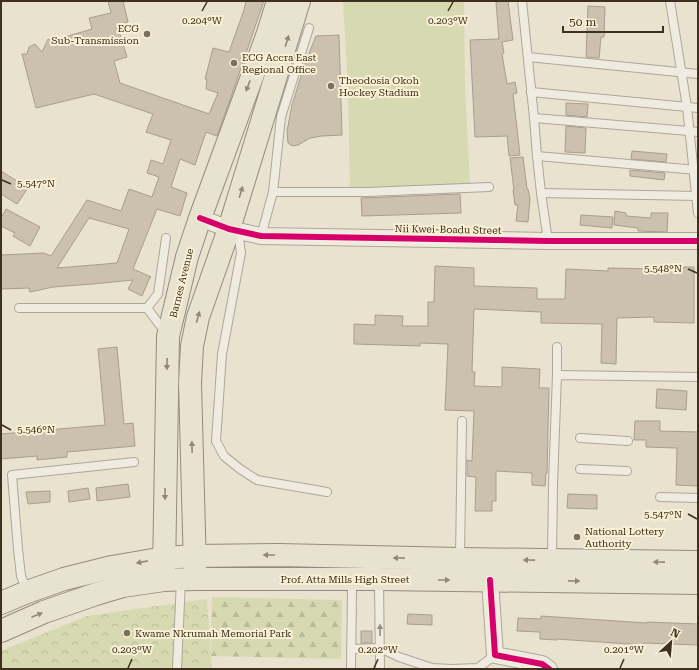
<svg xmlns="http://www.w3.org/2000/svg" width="699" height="670" font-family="'Roboto Serif',serif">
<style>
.forest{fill:url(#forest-firs)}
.park{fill:url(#park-crowns)}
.pitch{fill:#d7d9b0}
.building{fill:#ccc0af;stroke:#a99d8d;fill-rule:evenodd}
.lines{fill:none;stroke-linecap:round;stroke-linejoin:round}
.lane-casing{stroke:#aea697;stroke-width:10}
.street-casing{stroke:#aea697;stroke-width:18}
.primary-casing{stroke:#938c7e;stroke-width:24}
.lane{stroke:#f0ebe1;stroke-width:8}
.street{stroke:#f0ebe1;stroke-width:16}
.primary{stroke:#e8e2d1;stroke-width:22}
.cycleway-casing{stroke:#f9f0d5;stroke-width:8}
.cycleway{stroke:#d6006c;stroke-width:6}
.oneway{fill:#938878}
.oneway2{fill:#978d80}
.ticks{fill:none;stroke:#3e2f1e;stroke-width:1.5}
.poi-dot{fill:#7a6e5c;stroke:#f9f0d5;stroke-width:1.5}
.labels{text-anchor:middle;stroke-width:4;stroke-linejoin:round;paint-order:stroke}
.poi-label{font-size:10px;fill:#3e2f1e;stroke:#f9f0d5;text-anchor:start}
.street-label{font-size:10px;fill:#3e2f1e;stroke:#f9f0d5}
.ticks-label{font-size:10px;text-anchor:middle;fill:#3e2f1e;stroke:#f9f0d5;stroke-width:4;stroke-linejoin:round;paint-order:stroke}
</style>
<defs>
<pattern id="forest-firs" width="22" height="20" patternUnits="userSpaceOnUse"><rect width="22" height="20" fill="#d7d9b0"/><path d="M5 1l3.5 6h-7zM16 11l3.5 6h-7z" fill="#babb97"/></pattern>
<pattern id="park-crowns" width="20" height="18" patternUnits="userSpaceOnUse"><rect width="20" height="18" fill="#d7d9b0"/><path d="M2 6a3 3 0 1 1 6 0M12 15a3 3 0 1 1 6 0" fill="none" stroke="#babb97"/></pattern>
</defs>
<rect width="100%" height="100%" fill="#e8e2ce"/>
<path class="forest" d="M212 597 342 600 341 659 211 656Z"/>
<path class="park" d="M207 599 212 669H1V651L87 616Z"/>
<path class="pitch" d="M343 1H464L465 86 470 185 350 189 348 86Z"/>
<g class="building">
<path d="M108 1H123L128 22 117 25 127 57 114 61 120 83 209 114 218 93 206 89 207 79H205L213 48 229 52 244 10 246 1H264L231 97 217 136 206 132 195 165 180 159 171 187 187 193 180 216 157 209 133 269 151 277H150L142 296 128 289 133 280 93 284 53 287 30 292 29 288 1 289V255L44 253 51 256 87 200 121 211 129 189 152 197 159 177 147 173 151 160 163 164 171 140 146 132 153 114 94 94 36 108 22 54H27L29 47 35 44 42 52 48 39 62 46 65 37 92 29 89 18 111 13ZM89 218 129 229 117 263 57 268Z"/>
<path d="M502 1H508L513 40 502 42 504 53 502 54 507 84 515 82 517 93 513 94 520 155 509 156 507 136 475 137 470 40 499 39 496 2Z"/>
<path d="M588 6 605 7 604 37H601L599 58 586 57Z"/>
<path d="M339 35 342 135 322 136 310 138 298 145 292 146 288 143 287 131 292 105 304 66 316 36Z"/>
<path d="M566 103 588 104 587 117 566 115Z"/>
<path d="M566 126 586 128 585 153 565 152Z"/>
<path d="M632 151 667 154 666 162 631 159Z"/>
<path d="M523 157 527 189H528L530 199 528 222 516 221 518 205H515L513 190H514L510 158Z"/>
<path d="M630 170 665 173 664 180 630 176Z"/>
<path d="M1 171 28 188 17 204 1 194Z"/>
<path d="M460 194 461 213 362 216 361 198Z"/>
<path d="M6 209 40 227 30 246 13 236 15 233 1 226V218Z"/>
<path d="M615 211 626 213V216L651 218V213H668L667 232 638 231V228L614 225Z"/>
<path d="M581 215 613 217 612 228 580 225Z"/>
<path d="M435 266 474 268V286L537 288V299H565L566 269 608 271V268L655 269V267H694V323L654 322V317L617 318 616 364 601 363 602 324 541 323V312L474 309 472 372H475L474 386 502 387V367L540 369 539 388H549L547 473H546L545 486 532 485V473L496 471V501H492V511H475L476 477 467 476V460L472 461 474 411 445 410 448 344 420 343V346L354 344V324L375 325V315L403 316 402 326H428V302H434Z"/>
<path d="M117 347 124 424 133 423 135 446 67 452V457L37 460V456L1 459V434L105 425 98 349Z"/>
<path d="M657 389 687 391 686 410 656 408Z"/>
<path d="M635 421H660V431L698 432V486L676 485 677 448 646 447V440H634Z"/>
<path d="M128 484 130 497 97 501 96 488Z"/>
<path d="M88 488 90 499 69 502 68 491Z"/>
<path d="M50 491V502L28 504 26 492Z"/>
<path d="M568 494 597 495V509L567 508Z"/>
<path d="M408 614 432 615V625L407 624Z"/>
<path d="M541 616 647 623V622L698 624V645L644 643V645L556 639 557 640 540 639V632L517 631 518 618 541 619Z"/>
<rect x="361" y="631" width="11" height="12"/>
</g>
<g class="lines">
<g class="lane-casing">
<g id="lane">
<path d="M522 1 534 118 537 156 541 193 548 241"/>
<path d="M670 1 687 107 698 213"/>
<path d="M528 57 698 74"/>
<path d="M531 92 698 108"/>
<path d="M534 118 689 131 698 132"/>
<path d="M537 156 697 170"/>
<path d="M273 192 281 117 309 28"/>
<path d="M541 193 698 196"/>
<path d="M238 231 241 253 222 354 216 441 224 456 240 469 257 480 327 492"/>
<path d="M261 236 273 192H367L489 187"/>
<path d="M19 308H147"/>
<path d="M165 332 147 308 158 294 166 238"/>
<path d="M557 375V347"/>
<path d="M580 438 628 441"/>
<path d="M580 469 627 471"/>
<path d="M660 497 698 498"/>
<path d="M460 559 462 421"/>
<path d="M552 559 553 484 557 375 698 377"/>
<path d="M379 580 380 669"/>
<path d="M27 591 21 576 18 549 12 475 134 462"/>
<path d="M351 649 380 648 399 657 432 668 452 669 478 668 495 655"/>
<path d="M177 669 181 580"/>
<path d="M351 669 352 591V580"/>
</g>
</g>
<g class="street-casing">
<g id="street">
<path d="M200 218 229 229 261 236 548 241H698"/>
<path d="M490 580 495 655 542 664 549 669"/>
</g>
</g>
<g class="primary-casing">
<g id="primary">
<path d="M195 569 190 383 192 346 198 317 229 229 299 1"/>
<path d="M164 572 168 336 187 257 200 218 267 36 278 1"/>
<path d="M1 603 27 592 64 579 112 567 164 558 194 556 278 555 460 559 698 562"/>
<path d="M1 631 44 612 96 594 123 586 164 580 195 579H379L698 583"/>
</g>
</g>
<use href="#lane" class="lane"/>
<use href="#street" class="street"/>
<use href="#primary" class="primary"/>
<g class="cycleway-casing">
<g id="cycleway">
<path d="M200 218 229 229 261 236 548 241H698"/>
<path d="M490 580 495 655 542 664 549 669"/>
</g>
</g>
<use href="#cycleway" class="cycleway"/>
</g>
<defs><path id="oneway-solid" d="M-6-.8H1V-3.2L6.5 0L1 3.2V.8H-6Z"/></defs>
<g class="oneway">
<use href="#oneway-solid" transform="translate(287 41) rotate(-73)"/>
<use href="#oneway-solid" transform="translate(248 86) rotate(110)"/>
<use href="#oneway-solid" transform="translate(241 192) rotate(-73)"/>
<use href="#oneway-solid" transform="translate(198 317) rotate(-75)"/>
<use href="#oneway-solid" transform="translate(167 364) rotate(91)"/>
<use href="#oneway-solid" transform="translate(192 447) rotate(-91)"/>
<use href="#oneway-solid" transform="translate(165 494) rotate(91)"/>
<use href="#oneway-solid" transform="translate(269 555) rotate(180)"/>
<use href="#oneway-solid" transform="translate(399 558) rotate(-179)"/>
<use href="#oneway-solid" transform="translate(529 560) rotate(-179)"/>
<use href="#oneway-solid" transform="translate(142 562) rotate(169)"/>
<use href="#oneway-solid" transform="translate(659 562) rotate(-179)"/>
<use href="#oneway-solid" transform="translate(444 580)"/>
<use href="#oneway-solid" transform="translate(574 581) rotate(1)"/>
<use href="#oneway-solid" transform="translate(37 615) rotate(-23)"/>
</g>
<use class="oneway2" href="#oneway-solid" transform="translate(380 630) rotate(-90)"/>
<path class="ticks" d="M202 11 207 2M448 11 453 2M2 180 11 184M688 269 697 273M2 425 11 430M688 514 697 519M128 668 132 659M374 668 378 659M620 668 624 659"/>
<g class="poi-dot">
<circle cx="147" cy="34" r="4"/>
<circle cx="234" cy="63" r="4"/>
<circle cx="331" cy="86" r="4"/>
<circle cx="577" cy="537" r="4"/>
<circle cx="127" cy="633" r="4"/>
</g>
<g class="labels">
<g class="poi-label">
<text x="139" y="32" text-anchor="end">ECG<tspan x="139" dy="12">Sub-Transmission</tspan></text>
<text x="242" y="61">ECG Accra East<tspan x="242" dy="12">Regional Office</tspan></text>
<text x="339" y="84">Theodosia Okoh<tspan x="339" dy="12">Hockey Stadium</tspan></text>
<text x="585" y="535">National Lottery<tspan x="585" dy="12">Authority</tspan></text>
<text x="135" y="637">Kwame Nkrumah Memorial Park</text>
</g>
<g class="street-label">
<text transform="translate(448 229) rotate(1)" y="4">Nii Kwei-Boadu Street</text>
<text transform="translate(181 283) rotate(-76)" y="4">Barnes Avenue</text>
<text x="345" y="583">Prof. Atta Mills High Street</text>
</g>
</g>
<g class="ticks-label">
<text x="202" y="24">0.204°W</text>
<text x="448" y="24">0.203°W</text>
<text x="36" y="187">5.547°N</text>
<text x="663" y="272">5.548°N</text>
<text x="36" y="433">5.546°N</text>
<text x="663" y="518">5.547°N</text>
<text x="132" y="653">0.203°W</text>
<text x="378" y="653">0.202°W</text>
<text x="624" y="653">0.201°W</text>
</g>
<rect width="699" height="670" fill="none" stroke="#3e2f1e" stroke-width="4"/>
<g transform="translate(671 642) rotate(26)" stroke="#f9f0d5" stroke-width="3" paint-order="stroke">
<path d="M0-3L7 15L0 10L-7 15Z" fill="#3e2f1e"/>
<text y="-6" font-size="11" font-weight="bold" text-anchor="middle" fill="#3e2f1e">N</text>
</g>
<path d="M563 26v6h100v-6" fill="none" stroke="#3e2f1e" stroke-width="2"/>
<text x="569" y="26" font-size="12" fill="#3e2f1e" stroke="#f9f0d5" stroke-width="3" paint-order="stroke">50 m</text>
</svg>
